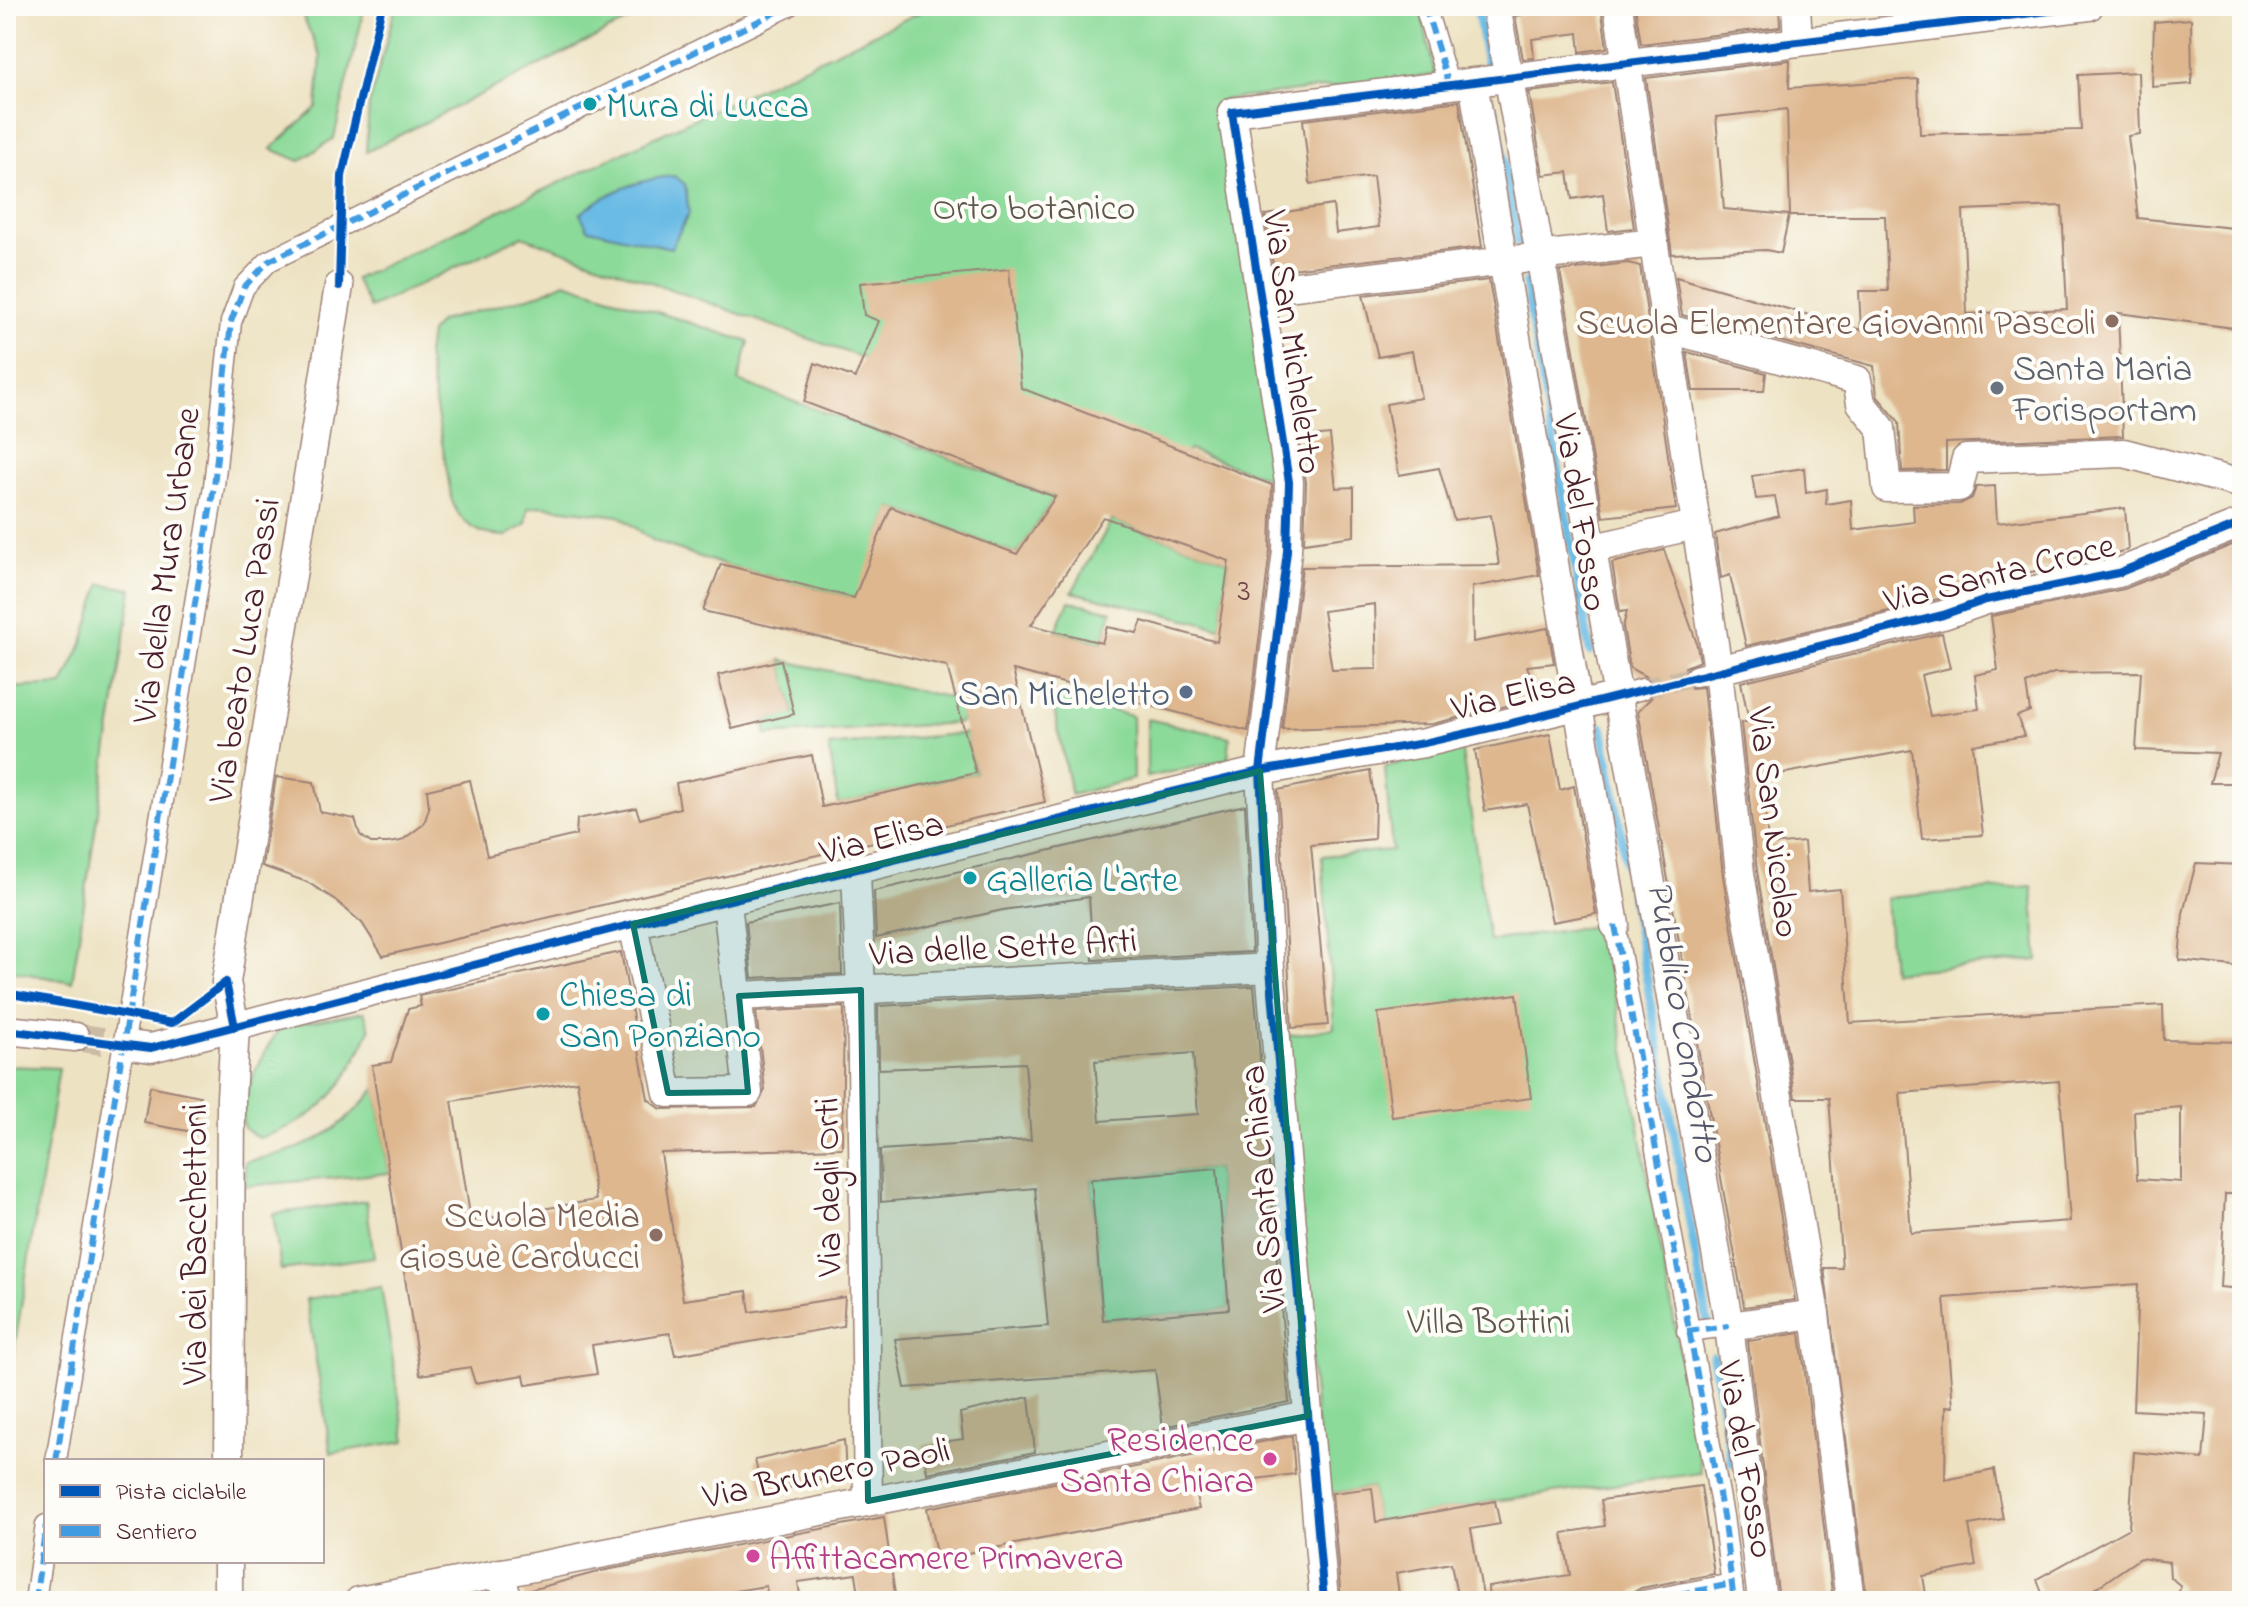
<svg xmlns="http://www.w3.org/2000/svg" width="2248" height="1607" font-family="'Indie Flower',sans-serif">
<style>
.green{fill:#8bda99;stroke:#6a7c62;stroke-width:2}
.water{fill:#6abbe5;stroke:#5a6d88;stroke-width:2}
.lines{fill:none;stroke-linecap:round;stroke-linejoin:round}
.stream{stroke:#6abbe5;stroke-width:9}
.building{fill:#deb78f;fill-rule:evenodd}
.pedestrian-tunnel{stroke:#ccbba4;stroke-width:20;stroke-dasharray:20 10;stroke-linecap:butt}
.minor-tunnel{stroke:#ccbba4;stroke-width:28;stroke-dasharray:28 14;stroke-linecap:butt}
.pedestrian-casing{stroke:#9c8076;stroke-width:23}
.minor-casing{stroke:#9c8076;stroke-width:31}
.pedestrian{stroke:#fff;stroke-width:20}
.minor{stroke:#fff;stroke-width:28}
.quiet{stroke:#409be1;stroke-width:6;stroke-dasharray:12 6;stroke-linecap:butt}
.cycleway-casing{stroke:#fdfcf7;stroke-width:13}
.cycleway{stroke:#0057b8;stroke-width:8}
.marked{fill:#0f766e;fill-opacity:0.2;stroke:#0f766e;stroke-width:6;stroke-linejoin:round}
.culture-dot{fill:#0f9aa8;stroke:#fdfcf7;stroke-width:3}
.education-dot{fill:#8d6e63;stroke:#fdfcf7;stroke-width:3}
.worship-dot{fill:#6b7280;stroke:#fdfcf7;stroke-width:3}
.service-dot{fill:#5c6f8a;stroke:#fdfcf7;stroke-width:3}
.hotel-dot{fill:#d1479c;stroke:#fdfcf7;stroke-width:3}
.labels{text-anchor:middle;stroke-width:8;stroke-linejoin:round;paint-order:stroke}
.number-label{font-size:32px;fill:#6f4544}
.culture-label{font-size:36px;fill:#0d838f;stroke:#fdfcf7;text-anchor:start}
.park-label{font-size:36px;fill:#5e574c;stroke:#fdfcf7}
.education-label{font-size:36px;fill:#785e54;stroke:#fdfcf7;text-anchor:end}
.street-label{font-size:36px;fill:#4a1f2b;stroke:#fdfcf7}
.worship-label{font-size:36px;fill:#5b616d;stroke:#fdfcf7;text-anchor:start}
.service-label{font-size:36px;fill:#4e5e75;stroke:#fdfcf7;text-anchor:end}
.hotel-label{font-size:36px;fill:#b23c85;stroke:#fdfcf7;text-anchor:end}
.water-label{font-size:38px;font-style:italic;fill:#55566c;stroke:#fdfcf7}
</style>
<rect width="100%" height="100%" fill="#fdfcf7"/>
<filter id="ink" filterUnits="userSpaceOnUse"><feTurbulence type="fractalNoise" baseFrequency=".0125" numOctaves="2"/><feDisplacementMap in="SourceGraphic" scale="16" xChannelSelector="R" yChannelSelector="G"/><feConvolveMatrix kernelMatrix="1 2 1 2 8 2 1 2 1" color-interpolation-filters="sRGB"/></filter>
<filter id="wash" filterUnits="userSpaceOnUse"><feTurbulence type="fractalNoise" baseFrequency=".006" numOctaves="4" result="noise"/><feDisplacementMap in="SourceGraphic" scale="32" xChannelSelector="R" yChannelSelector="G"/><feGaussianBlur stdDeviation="1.8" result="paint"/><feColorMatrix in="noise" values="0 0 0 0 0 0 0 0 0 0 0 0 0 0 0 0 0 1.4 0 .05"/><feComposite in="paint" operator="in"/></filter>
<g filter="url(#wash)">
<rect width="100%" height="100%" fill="#ede2c2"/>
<g class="green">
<path d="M298 6H365L334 138 300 161 271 149 317 107 321 56Z"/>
<path d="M396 6H657L366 152 369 105Z"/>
<path d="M933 6H1420L1435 75 1221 100 1285 480 1279 482 1189 450 1170 468 522 236 370 308 355 279Z"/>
<path d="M565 282 749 342 738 381 1055 497 1017 554 891 507 857 599 721 564 654 541 619 516 541 506 528 508 526 524 506 536C480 536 461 525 452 501L427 355 430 333 441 321 542 293Z"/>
<path d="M1112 520 1229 561 1220 627 1072 592Z"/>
<path d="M101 584 132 589 72 982 6 970V688L63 685 83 642Z"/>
<path d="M1069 601 1112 611 1102 643 1056 631Z"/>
<path d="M781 660 956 699 962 720 958 723 767 735 765 721 794 713Z"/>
<path d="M1051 694 1132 716 1133 779 1071 795Z"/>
<path d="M1147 719 1230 737 1228 760 1147 777Z"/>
<path d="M966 733 976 773 838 804 829 746Z"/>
<path d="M1461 746 1489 941 1602 925 1702 1473 1495 1501 1376 1523 1372 1488 1323 1494 1281 1037 1334 1028 1322 856 1392 850 1385 767Z"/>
<path d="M2032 886 2038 960 1892 972 1886 898Z"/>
<path d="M364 1012 370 1029C345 1087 323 1119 259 1138L244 1128C236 1098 264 1053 280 1027Z"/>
<path d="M6 1066 59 1068 6 1401Z"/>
<path d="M376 1088 389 1173 246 1186 245 1162C306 1149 335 1138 376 1088Z"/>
<path d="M1217 1168 1229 1309 1103 1320 1091 1179Z"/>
<path d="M366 1201 374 1257 281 1270 273 1214Z"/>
<path d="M381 1287 406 1441 331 1453 306 1299Z"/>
</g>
<path class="water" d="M674 176 685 184 689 213 671 248 588 229 580 214C607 192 639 179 674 176Z"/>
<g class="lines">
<g class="stream">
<path d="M1477 6 1487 63"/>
<path d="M1495 110 1518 242"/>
<path d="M1526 283 1590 652"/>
<path d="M1602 727 1708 1325"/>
<path d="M1713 1357 1732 1463"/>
</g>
</g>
<g id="blocks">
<g class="building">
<path d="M1520 6H1601L1607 48 1580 52 1578 33 1532 39 1534 58 1523 59 1515 16 1522 15Z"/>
<path d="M1635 6H1779L1780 27 1641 44Z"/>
<path d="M2191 19 2192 84 2152 87 2154 22Z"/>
<path d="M1790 60 1789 88 1918 79 1920 134 2081 130 2078 75 2138 72 2140 134 2128 136 2138 218 2242 229V329L2118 313 2123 436 1946 443V470L1902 471 1899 422 1877 396 1874 366 1682 315 1676 277 1861 330 1859 291H1888L1885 216H1790L1787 109 1716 117 1724 209 1789 215 1781 253 1766 250 1672 254 1646 78ZM2062 206 2067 309 1967 314 1963 210Z"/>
<path d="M1612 82 1634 228 1608 231 1603 194 1572 199 1568 172 1543 175 1529 92Z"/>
<path d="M1459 101 1482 247 1274 271 1265 215 1333 205 1336 233 1379 227 1373 176 1310 184 1303 120Z"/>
<path d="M1628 263 1640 266 1676 509 1603 517 1560 271Z"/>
<path d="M1009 269 1021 388 1272 485 1270 550 1248 731 1013 670 1045 802 383 956 362 923 334 899 307 882 262 866 276 777 314 782 320 812 355 819 360 835 371 843H388L401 841 424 824 429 808 427 790 470 780 487 856 576 835 577 819 636 808 640 819 680 808 676 783 812 755 822 807 976 773 947 666 703 611 721 564 854 598 891 507 1017 554 1055 497 804 402 815 363 855 378 879 321 864 315 860 283ZM1103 517 1229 561 1217 642 1142 621 1137 633 1107 627 1102 643 1031 625Z"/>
<path d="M1489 280 1539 575 1472 587 1473 642 1548 628 1554 663 1527 666 1539 698 1432 724 1282 729 1302 567 1499 565 1491 515 1454 520 1439 468 1399 475 1386 404 1421 398 1412 351 1378 357 1363 295ZM1375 604 1377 669 1332 670 1323 611Z"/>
<path d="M1687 352 1766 373 1764 391H1693Z"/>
<path d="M1330 435 1336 488 1354 487V536L1304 543 1306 482 1299 438Z"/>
<path d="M1804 468 1806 493 1827 489 1826 504 1851 500 1853 530 1914 522 1913 505 1960 504 1972 498 1976 487 1995 486 1997 523 2125 508 2128 550 1983 583 1938 599 1746 646 1730 575 1721 578 1715 534 1779 516 1775 497 1756 499 1752 476Z"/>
<path d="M2242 541V783H2210L2218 753 2136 750 2141 672 2054 673 2026 684 2030 711 2017 716 2024 736 1973 745 1983 835 1922 839 1912 750 1763 777 1768 845 1804 842 1808 892 1840 889 1850 1023 2163 1005 2164 1040 2242 1042V1194H2225L2220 1287 2242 1289V1601H2175L2181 1586 2170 1577 2169 1562 2140 1558 2077 1601H2045L2037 1579 2129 1528 2134 1452 2203 1459 2207 1414 2133 1410 2138 1284 1944 1298 1953 1407 1946 1406 1945 1480 1994 1470 2003 1519 1969 1525 1976 1566 1923 1576 1927 1601H1867L1824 1268H1842L1829 1098H1795L1757 871 1741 723 1749 721 1741 682 1942 633 1950 668 1921 675 1930 716 1979 709 1975 675 1998 670 1991 616 2124 589ZM2059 1081 2070 1221 1911 1233 1900 1093ZM2181 1107V1182L2137 1179 2134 1111Z"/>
<path d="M1664 550 1696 641 1700 661 1685 667 1682 678 1691 688 1703 687 1723 876 1795 1300 1744 1307 1638 711 1652 697 1655 686 1650 679 1630 668 1623 627 1627 611 1620 612 1612 563Z"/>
<path d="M781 660 794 714 732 729 718 675Z"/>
<path d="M1550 734 1560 790 1574 786 1596 914 1552 922 1527 804 1485 811 1475 750Z"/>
<path d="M1370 771 1375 803 1374 839 1311 845 1328 1025 1292 1028 1278 790Z"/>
<path d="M1245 805 1252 952 1093 960 1089 897 1003 910 876 938 874 891Z"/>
<path d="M2196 863 2242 865V967L2179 960 2183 913Z"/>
<path d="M840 903 842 974 752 978 746 922Z"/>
<path d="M621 952 648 1099 661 1109 756 1107 765 1090 756 1012 844 1007 842 1148 661 1153 683 1300 747 1291 750 1312 845 1297 843 1326 675 1355 670 1333 592 1345 597 1374 526 1385 524 1375 475 1383 470 1367 420 1375 372 1065 391 1062 408 1009 421 1006 419 996ZM577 1081 596 1200 471 1221 452 1101Z"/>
<path d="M1254 986 1289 1402 1163 1427 1155 1370 905 1388 895 1339 1048 1326 1035 1188 881 1202 880 1150 1031 1140 1025 1063 879 1069 878 1006ZM1193 1053 1198 1114 1100 1121 1095 1061ZM1217 1168 1229 1309 1103 1320 1091 1179Z"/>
<path d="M1517 994 1531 1098 1392 1117 1378 1013Z"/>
<path d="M150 1086 200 1096 193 1132 144 1123Z"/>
<path d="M1800 1333 1833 1601H1779L1748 1341Z"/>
<path d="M1029 1397 1035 1452 927 1473 923 1445 963 1439 960 1413Z"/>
<path d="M1292 1436 1295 1474 1194 1487 1199 1509 937 1559 927 1508Z"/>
<path d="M844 1440 846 1474 763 1494 755 1460Z"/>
<path d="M1701 1486 1714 1574 1641 1588 1634 1592 1630 1601H1489L1488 1587 1570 1575 1563 1533 1605 1526 1601 1500Z"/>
<path d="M1372 1488 1376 1522 1495 1501 1500 1524 1471 1529 1483 1597 1458 1601 1451 1563 1396 1573 1400 1601H1341L1332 1493Z"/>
<path d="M884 1517 896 1601H860L856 1574 798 1582 801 1601H768L766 1586 710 1595 712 1601H525L523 1592 601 1571Z"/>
</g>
</g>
</g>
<g filter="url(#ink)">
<use href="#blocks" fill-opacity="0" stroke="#9c8076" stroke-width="2"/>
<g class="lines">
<path class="pedestrian-tunnel" d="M1642 689 1695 676"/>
<path class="minor-tunnel" d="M75 1037 137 1046"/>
<g class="pedestrian-casing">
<g id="pedestrian">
<path d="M1425 6 1449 86"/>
<path d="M1695 676 1718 670"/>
<path d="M1618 696 1642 689"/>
<path d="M1615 925 1723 1516 1734 1601"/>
<path d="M1687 1331 1729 1326"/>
<path d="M56 1461 214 486 231 322 244 287 269 261 789 6"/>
<path d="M35 1601 46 1525"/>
<path d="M1643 1601 1732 1584"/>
</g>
</g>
<g class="minor-casing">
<g id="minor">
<path d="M1496 6 1729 1326 1762 1601"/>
<path d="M1618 6 1718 670 1740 873 1815 1314 1850 1601"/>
<path d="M1796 6 1798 42"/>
<path d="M1473 82 1615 925"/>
<path d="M1538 256 1654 243"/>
<path d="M1261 290 1522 259"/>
<path d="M1669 329 1857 380 1861 403 1881 428 1887 488 1959 487 1966 459 2124 453 2242 484"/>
<path d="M1590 549 1695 525"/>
<path d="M1718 670 1943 615 1986 600 2118 573 2242 523"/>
<path d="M856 872 861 990 868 1501"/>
<path d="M633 924 668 1093 748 1092 727 903"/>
<path d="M739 996 1270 968"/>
<path d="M6 1030 75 1037"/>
<path d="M137 1046 151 1048 633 924 1260 771 1424 743 1618 696"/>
<path d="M1729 1326 1815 1314"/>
<path d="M229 1461 231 1098 235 1027 226 982 339 286"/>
<path d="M500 1573 508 1601"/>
<path d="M228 1601V1561"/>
<path d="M359 1601 1308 1416"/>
<path d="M1324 1601 1270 968 1260 771 1287 551 1289 482 1232 112 2089 6"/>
</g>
</g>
<use href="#pedestrian" class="pedestrian"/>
<use href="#minor" class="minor"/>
<g class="quiet">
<path d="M1425 6 1449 86"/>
<path d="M1615 925 1723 1516 1734 1601"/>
<path d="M1687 1331 1729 1326"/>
<path d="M56 1461 214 486 231 322 244 287 269 261 789 6"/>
<path d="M35 1601 46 1525"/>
<path d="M1643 1601 1732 1584"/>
</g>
<g class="cycleway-casing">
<g id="cycleway">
<path d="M339 286 342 176 382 6"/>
<path d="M6 993 172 1023 226 982 235 1027"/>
<path d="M6 1030 151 1048 633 924 1139 800 1260 771 1424 743 1512 723 1943 615 1986 600 2118 573 2242 523"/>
<path d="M1324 1601 1270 968 1260 771 1287 551 1289 482 1232 112 2089 6"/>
</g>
</g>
<use href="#cycleway" class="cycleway"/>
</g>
</g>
<path class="marked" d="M1260 771 1308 1416 868 1501 861 990 739 996 748 1092 668 1093 633 924Z"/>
<g class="culture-dot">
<circle cx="590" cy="104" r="8"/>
<circle cx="970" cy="878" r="8"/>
<circle cx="543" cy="1014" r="8"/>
</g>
<g class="education-dot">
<circle cx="2112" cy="321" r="8"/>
<circle cx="656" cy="1235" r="8"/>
</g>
<circle class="worship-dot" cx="1997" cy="388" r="8"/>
<circle class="service-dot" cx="1186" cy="692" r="8"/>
<g class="hotel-dot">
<circle cx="1270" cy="1459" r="8"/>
<circle cx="753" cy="1556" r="8"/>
</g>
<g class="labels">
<g class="number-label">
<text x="1244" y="600">3</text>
</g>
<g class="culture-label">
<text x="606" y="117">Mura di Lucca</text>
<text x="986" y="891">Galleria L'arte</text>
<text x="559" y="1006">Chiesa di<tspan x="559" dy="41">San Ponziano</tspan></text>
</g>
<g class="park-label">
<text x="1034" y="219">Orto botanico</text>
<text x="1489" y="1333">Villa Bottini</text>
</g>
<g class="education-label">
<text x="2096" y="334">Scuola Elementare Giovanni Pascoli</text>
<text x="640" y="1227">Scuola Media<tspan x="640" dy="41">Giosuè Carducci</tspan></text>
</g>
<g class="street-label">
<text transform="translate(1295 342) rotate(82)" y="13">Via San Micheletto</text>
<text transform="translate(1583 512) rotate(81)" y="13">Via del Fosso</text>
<text transform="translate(164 565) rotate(-82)" y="13">Via della Mura Urbane</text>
<text transform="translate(1999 571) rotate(-14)" y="13">Via Santa Croce</text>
<text transform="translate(242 650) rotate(-81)" y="13">Via beato Luca Passi</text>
<text transform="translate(1513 693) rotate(-13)" y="13">Via Elisa</text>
<text transform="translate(1776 822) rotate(83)" y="13">Via San Nicolao</text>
<text transform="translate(881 836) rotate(-14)" y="13">Via Elisa</text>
<text transform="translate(1003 945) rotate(-3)" y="13">Via delle Sette Arti</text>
<text transform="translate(826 1187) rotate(-91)" y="13">Via degli Orti</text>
<text transform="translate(1261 1189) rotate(-95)" y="13">Via Santa Chiara</text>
<text transform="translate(193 1244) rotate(-90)" y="13">Via dei Bacchettoni</text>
<text transform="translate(1748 1459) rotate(80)" y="13">Via del Fosso</text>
<text transform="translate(826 1471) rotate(-11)" y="13">Via Brunero Paoli</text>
</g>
<g class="worship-label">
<text x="2013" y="380">Santa Maria<tspan x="2013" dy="41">Forisportam</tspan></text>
</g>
<g class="service-label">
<text x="1170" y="705">San Micheletto</text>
</g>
<g class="hotel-label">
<text x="1254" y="1451">Residence<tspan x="1254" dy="41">Santa Chiara</tspan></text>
<text x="769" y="1569" text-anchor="start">Affittacamere Primavera</text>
</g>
<g class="water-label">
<text transform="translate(1685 1021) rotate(80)" y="13">Pubblico Condotto</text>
</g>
</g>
<rect width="2248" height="1607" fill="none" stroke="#fdfcf7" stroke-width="32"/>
<rect x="44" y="1459" width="280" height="104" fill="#fdfcf7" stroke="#b5a4a5" stroke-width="2"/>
<rect x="60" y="1485" width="40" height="12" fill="#0057b8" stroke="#b5a4a5" stroke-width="2"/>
<text x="116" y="1499" font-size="24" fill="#4a1f2b">Pista ciclabile</text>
<rect x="60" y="1525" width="40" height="12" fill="#409be1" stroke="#b5a4a5" stroke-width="2"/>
<text x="116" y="1539" font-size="24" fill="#4a1f2b">Sentiero</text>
</svg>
